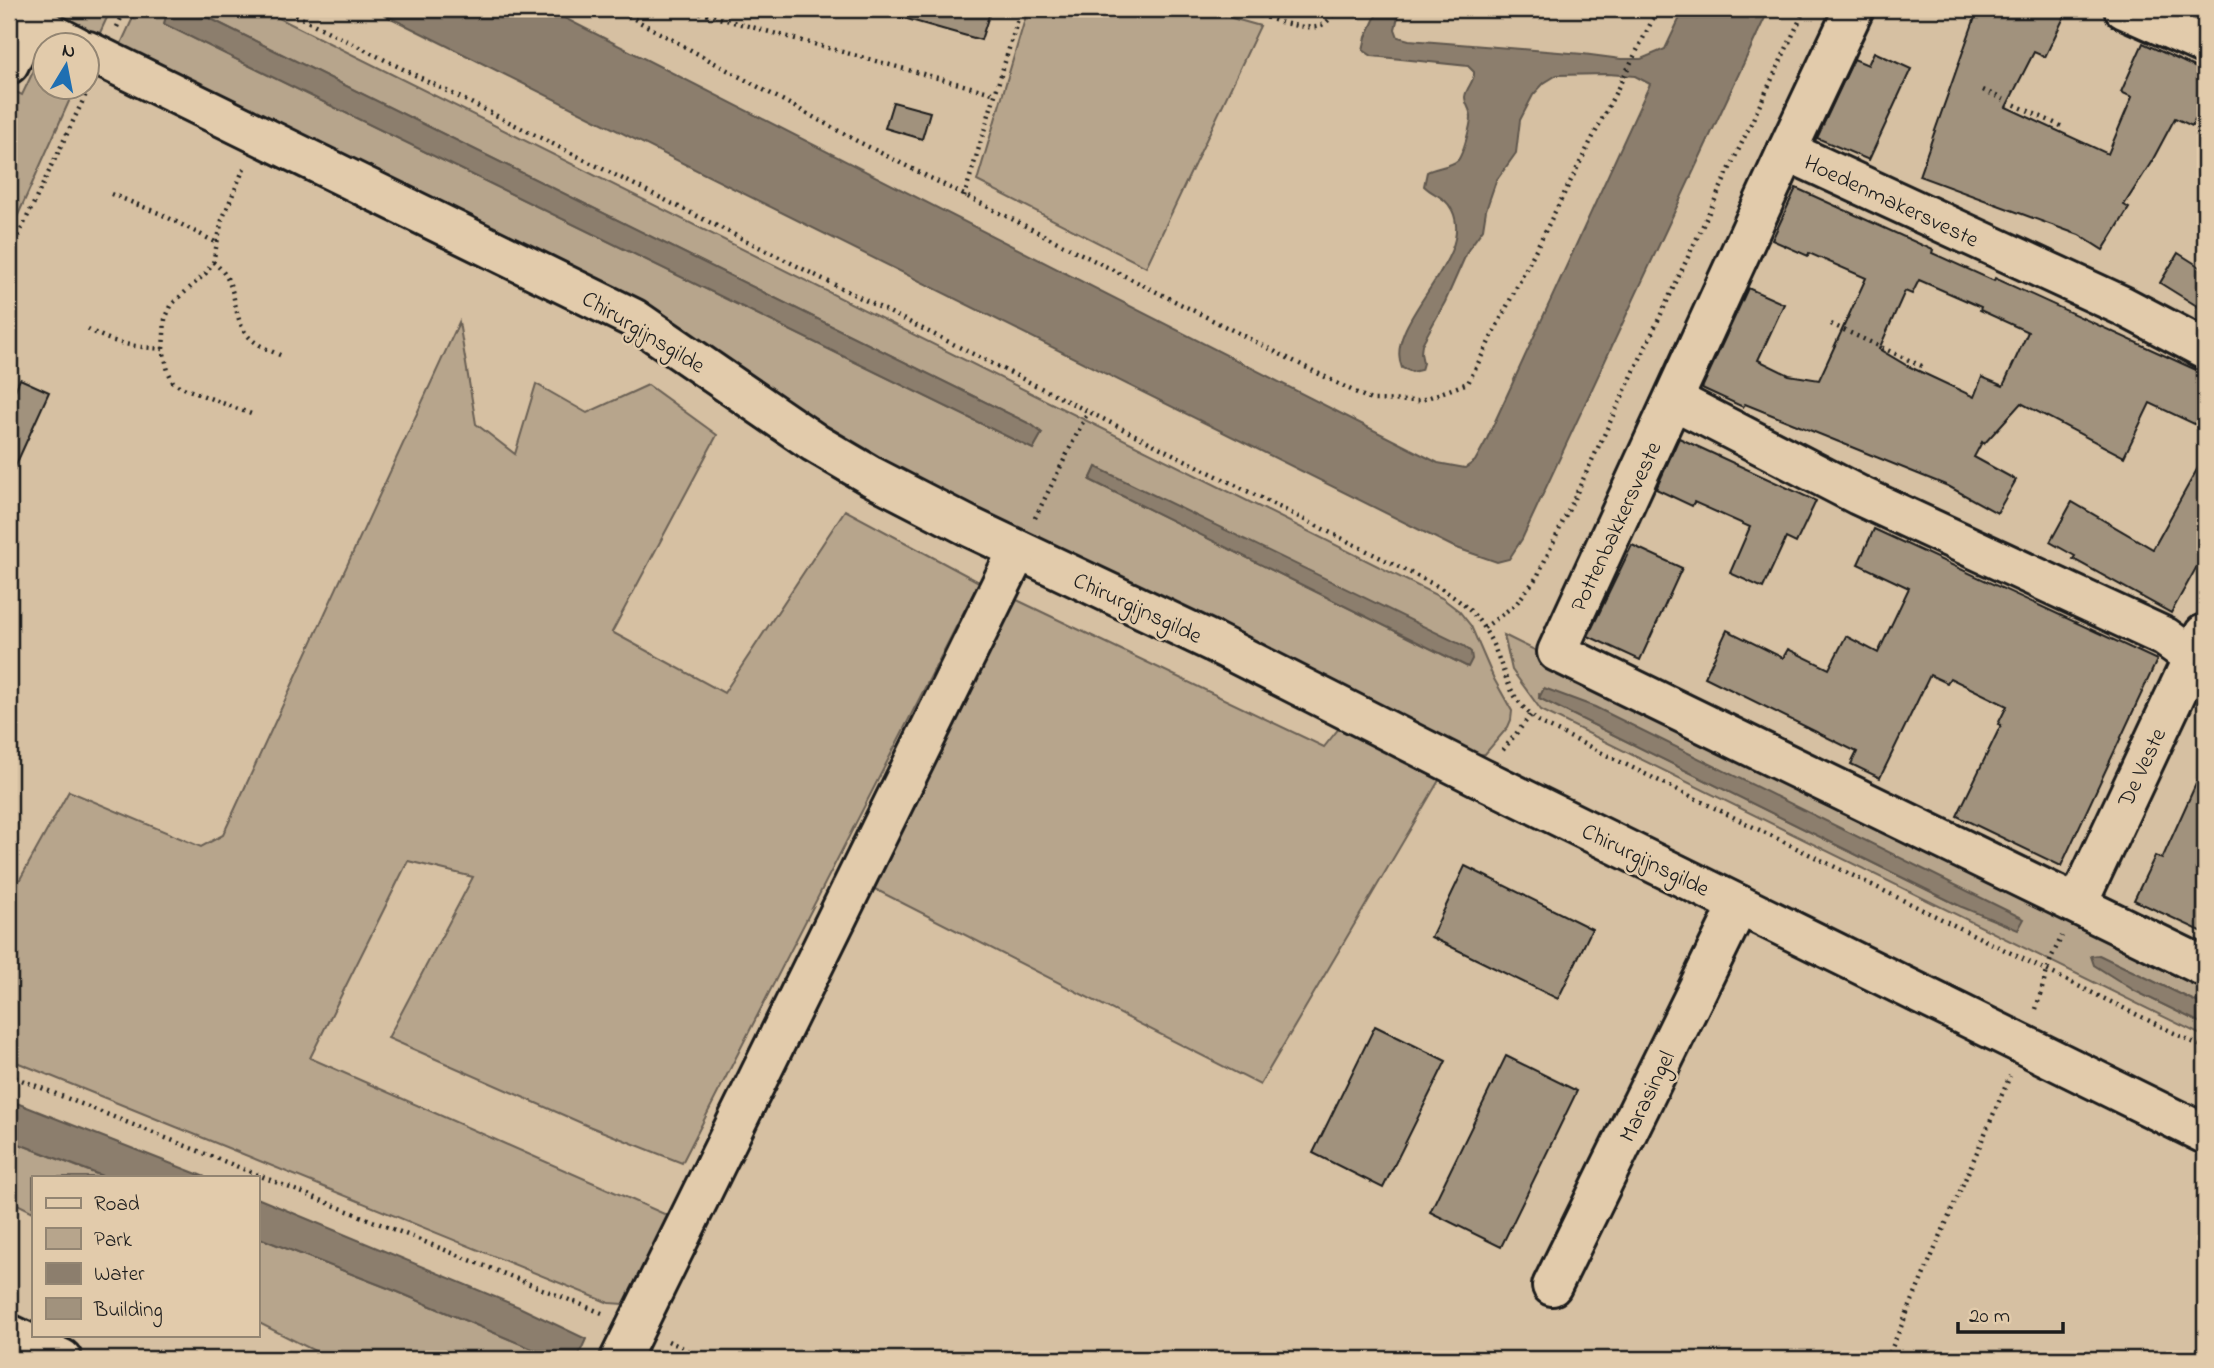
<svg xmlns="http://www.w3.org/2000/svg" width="2214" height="1368" font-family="'Indie Flower',sans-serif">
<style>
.green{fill:#b7a58c;stroke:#6a6054;stroke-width:2;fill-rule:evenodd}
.water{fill:#8c7e6d;stroke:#5f574d;stroke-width:2}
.building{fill:#a1927d;stroke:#1c1c1c;stroke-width:2;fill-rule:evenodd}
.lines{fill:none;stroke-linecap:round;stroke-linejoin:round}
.minor-casing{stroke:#1c1c1c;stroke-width:44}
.path{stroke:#1c1c1c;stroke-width:4.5;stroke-dasharray:2 5;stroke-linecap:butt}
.minor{stroke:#e2cbab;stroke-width:38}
.labels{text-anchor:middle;stroke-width:5;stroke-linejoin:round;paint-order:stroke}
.street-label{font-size:23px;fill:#1c1c1c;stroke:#e2cbab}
</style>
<rect width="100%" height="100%" fill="#d6c0a2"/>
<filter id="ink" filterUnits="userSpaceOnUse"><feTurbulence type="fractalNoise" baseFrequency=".0143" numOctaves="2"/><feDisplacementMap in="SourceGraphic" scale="14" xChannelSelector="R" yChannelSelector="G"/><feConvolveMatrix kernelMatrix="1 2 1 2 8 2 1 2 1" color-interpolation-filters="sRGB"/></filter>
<g filter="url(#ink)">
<g class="green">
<path d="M60 9H111L98 37 67 20Z"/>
<path d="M137 9H168L164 24 1033 449 1042 433 1032 425 209 18 184 9H261L1442 598 1459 611 1471 626 1494 679 1512 711 1511 720 1508 727 1485 754 1472 755 863 456 119 48ZM1096 467 1468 667 1090 480Z"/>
<path d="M1028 9H1200L1260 26 1146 267 977 181Z"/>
<path d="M2159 9H2205V29Z"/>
<path d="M44 49 46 88H75L9 235V97L12 90 22 95Z"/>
<path d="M459 322 476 424 515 454 536 384 587 413 648 385 717 435 612 632 724 693 845 510 979 582 682 1163 586 1125 388 1038 473 877 408 861 310 1058 678 1220 639 1305 609 1303 9 1059V899L69 791 201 847 223 835Z"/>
<path d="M1017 600 1324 747 1340 727 1441 777 1260 1085 865 884Z"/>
<path d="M1504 635 2205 980V1006L2099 956 2135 991 2205 1025V1037L1541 710 1512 670ZM1539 694 1962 907 1539 698Z"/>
<path d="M9 1140 104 1177H33V1212L9 1200Z"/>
<path d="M257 1237 398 1292 556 1359H322L323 1355 257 1322Z"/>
</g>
<g class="water">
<path d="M168 9H184L209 18 1032 425 1042 433 1033 449 164 24Z"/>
<path d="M373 9H547L1438 463 1465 468 1475 461 1486 441 1650 84 1635 76 1607 74 1557 75 1544 83 1533 95 1520 120 1516 153 1496 181 1486 210 1483 229 1468 250 1445 302 1422 344 1421 353 1423 363 1421 370 1412 372 1402 368C1382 321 1477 260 1452 210 1446 197 1433 195 1424 186L1427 172C1436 167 1451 167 1458 160 1463 154 1471 125 1471 117 1471 110 1465 104 1465 97 1466 87 1475 82 1474 72L1468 66 1372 56 1363 50 1366 37 1379 9H1400L1395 29 1398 37 1409 40 1583 54 1621 59H1641L1665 49 1684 9H1769L1522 539 1509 559 1497 562 1454 547Z"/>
<path d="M1096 467 1464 646 1471 652 1472 659 1468 667 1090 480Z"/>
<path d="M1544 688 1595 707 2024 919 2018 930 1962 907 1539 698Z"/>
<path d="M2099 955 2205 1006V1025L2135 991 2094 965 2091 956Z"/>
<path d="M9 1100 205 1177H105L9 1140Z"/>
<path d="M257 1198 519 1307 586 1339 577 1359H556L398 1292 257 1237Z"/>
</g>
<g class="building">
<path d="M901 9H991L981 40 900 17Z"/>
<path d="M1978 9H2068L2045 57 2034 52 2006 107 2108 154 2132 97 2121 92 2143 43 2205 72V124L2195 119 2192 126 2175 118 2152 161 2124 205 2129 208 2103 250 2079 235 1919 176Z"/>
<path d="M1874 52 1911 69 1869 160 1817 138 1854 59 1868 65Z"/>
<path d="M893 102 930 112 922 139 885 128Z"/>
<path d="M1796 188 1933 250 1932 253 1994 281 1995 278 2205 374V429L2150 403 2124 457 2021 403 1984 444 1982 442 1974 457 2016 480 1997 513 1948 486 1745 404 1743 407 1702 388 1748 288 1784 304 1758 360 1789 375 1819 380 1837 341 1866 278 1809 253 1808 256 1772 240ZM1919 280 1981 307 1980 310 2028 332 2003 386 1982 377 1974 397 1906 365 1879 349 1905 291 1912 294Z"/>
<path d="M2178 253 2205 270V311L2160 283Z"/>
<path d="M20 379 49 392 9 480V404Z"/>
<path d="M1679 438 1816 501 1796 543 1786 538 1763 588 1730 573 1750 527 1694 502 1692 506 1656 489Z"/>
<path d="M2205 455V552L2171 613 2073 559 2075 556 2050 542 2072 502 2153 549Z"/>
<path d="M1874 529 2157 660 2061 866 1957 816 2001 725 1998 724 2007 706 1950 678 1947 683 1930 675 1880 778 1851 764 1857 752 1705 677 1727 630 1783 658 1788 649 1829 669 1846 636 1878 653 1909 588 1858 564Z"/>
<path d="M1632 545 1682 568 1640 660 1588 636Z"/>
<path d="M2205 764V933L2134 900 2155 856 2162 859Z"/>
<path d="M1465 866 1592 929 1558 999 1431 937Z"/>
<path d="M1375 1026 1446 1061 1383 1188 1313 1153Z"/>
<path d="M1506 1056 1577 1091 1501 1247 1430 1212Z"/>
</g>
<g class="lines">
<g class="minor-casing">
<g id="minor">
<path d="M2124 9 2205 45"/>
<path d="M29 22 76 46"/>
<path d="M88 51 633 318 815 443 871 476 972 528 1213 642 1481 778 2205 1134"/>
<path d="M9 64 35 9"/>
<path d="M1787 151 1854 9"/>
<path d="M2205 349 2123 306 1787 151 1557 652 2205 967"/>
<path d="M1674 400 1858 495 2165 637 2205 666"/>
<path d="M2078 903 2204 634"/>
<path d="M1552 1286 1739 905"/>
<path d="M9 1334 62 1359"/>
<path d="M620 1359 1018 550"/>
</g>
</g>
<g class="path">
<path d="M283 9 1439 587C1457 599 1472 609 1483 627 1508 664 1499 692 1541 723L2205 1048"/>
<path d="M616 9 857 141 1371 400 1419 401 1468 383 1658 9"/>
<path d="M686 9 996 94"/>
<path d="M1240 9C1259 14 1296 30 1316 27 1326 25 1332 17 1336 9"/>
<path d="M117 27 125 9"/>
<path d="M1983 90 2061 126"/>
<path d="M244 168 222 220 213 262 206 273 172 304 165 319 163 349 168 371 173 382 181 387 251 414"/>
<path d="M2198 185 2205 189"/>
<path d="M111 194 161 214 217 243"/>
<path d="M964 197 1021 9"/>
<path d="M9 255 87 92"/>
<path d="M213 262C240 283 230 309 245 332 253 344 269 350 282 356"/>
<path d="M1831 324 1924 367"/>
<path d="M88 329C116 345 132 346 163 349"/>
<path d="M1035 518 1088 412"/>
<path d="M1484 628 1516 604 1537 577 1805 9"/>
<path d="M1503 750 1531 715"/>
<path d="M2036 1009 2051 958 2062 936"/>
<path d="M9 1075 602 1313"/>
<path d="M668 1341 707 1359"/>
<path d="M1887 1359 2010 1076"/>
</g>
<use href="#minor" class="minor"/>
</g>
</g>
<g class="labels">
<g class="street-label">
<text transform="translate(1892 200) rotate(25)" y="8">Hoedenmakersveste</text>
<text transform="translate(644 331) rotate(31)" y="8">Chirurgijnsgilde</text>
<text transform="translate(1615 526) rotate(-65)" y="8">Pottenbakkersveste</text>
<text transform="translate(1138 607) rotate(25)" y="8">Chirurgijnsgilde</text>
<text transform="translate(2141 767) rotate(-65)" y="8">De Veste</text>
<text transform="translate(1646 859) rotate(26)" y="8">Chirurgijnsgilde</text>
<text transform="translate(1646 1096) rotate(-64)" y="8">Marasingel</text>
</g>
</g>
<rect width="2214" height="1368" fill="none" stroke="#e2cbab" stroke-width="35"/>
<rect x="18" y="18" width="2179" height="1333" fill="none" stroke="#1c1c1c" stroke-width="2.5" filter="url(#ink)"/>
<rect x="32" y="1176" width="228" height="161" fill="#e2cbab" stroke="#938572" stroke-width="2"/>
<rect x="46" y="1198" width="35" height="10" fill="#e2cbab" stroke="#938572" stroke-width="2"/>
<text x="94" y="1210" font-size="21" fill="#1c1c1c">Road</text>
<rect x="46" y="1228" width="35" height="21" fill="#b7a58c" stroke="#938572" stroke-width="2"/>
<text x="94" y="1246" font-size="21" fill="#1c1c1c">Park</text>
<rect x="46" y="1263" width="35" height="21" fill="#8c7e6d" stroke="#938572" stroke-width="2"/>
<text x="94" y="1280" font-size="21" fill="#1c1c1c">Water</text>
<rect x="46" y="1298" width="35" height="21" fill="#a1927d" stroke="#938572" stroke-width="2"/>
<text x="94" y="1316" font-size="21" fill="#1c1c1c">Building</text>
<g transform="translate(66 66) rotate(10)"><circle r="33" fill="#e2cbab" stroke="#938572" stroke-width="2"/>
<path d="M0-5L12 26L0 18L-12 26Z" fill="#1f6fb2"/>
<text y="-10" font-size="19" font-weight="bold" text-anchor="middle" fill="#1c1c1c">N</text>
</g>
<path d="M1958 1322v10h105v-10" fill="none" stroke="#1c1c1c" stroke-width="3.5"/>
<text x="1969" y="1322" font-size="21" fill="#1c1c1c" stroke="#e2cbab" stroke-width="5" paint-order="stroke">20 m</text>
</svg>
